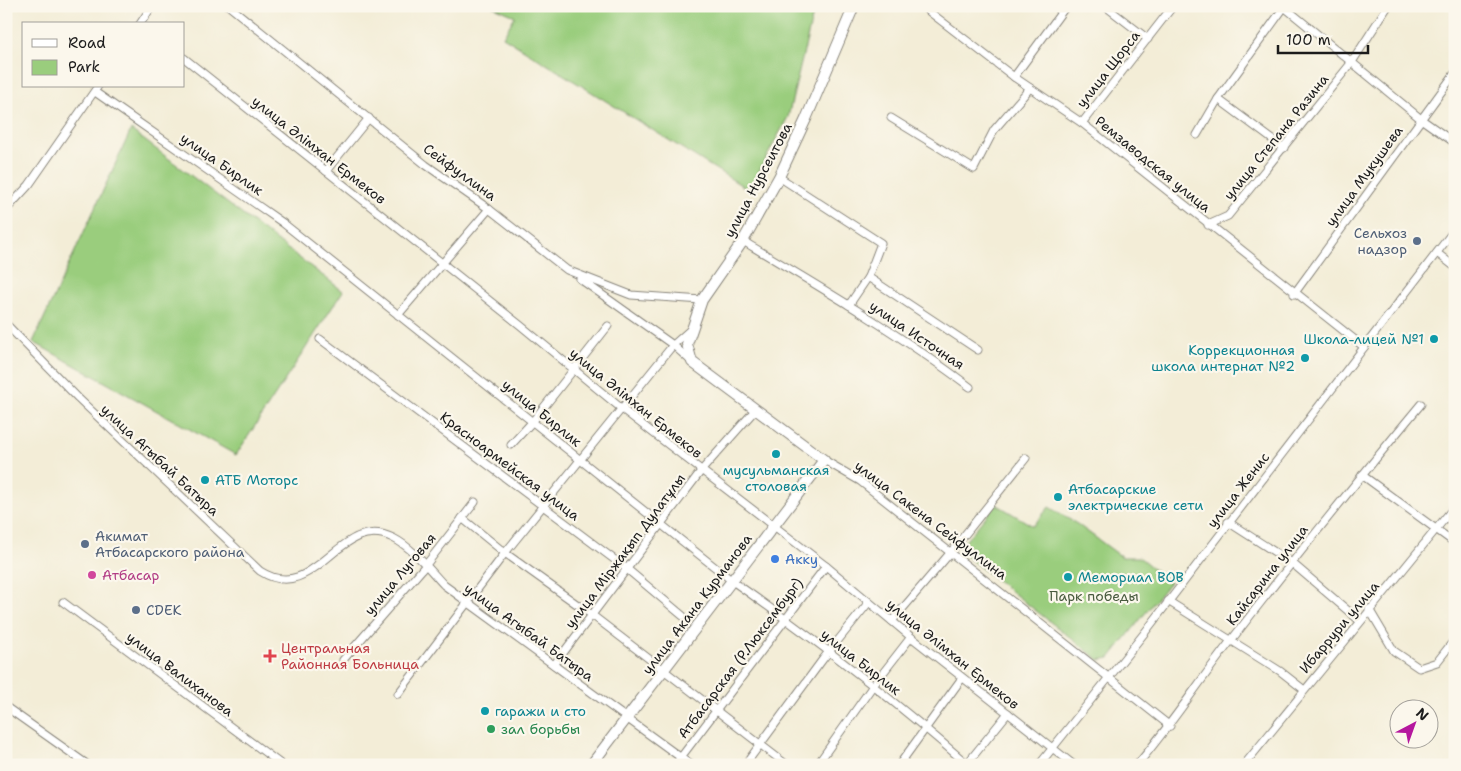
<svg xmlns="http://www.w3.org/2000/svg" width="1461" height="771" font-family="'Shantell Sans',sans-serif">
<style>
.green{fill:#9acd7d;stroke:#5b744c}
.lines{fill:none;stroke-linecap:round;stroke-linejoin:round}
.street-casing{stroke:#88847a;stroke-width:9}
.secondary-casing{stroke:#88847a;stroke-width:12}
.street{stroke:#fff;stroke-width:7}
.secondary{stroke:#fff;stroke-width:10}
.service-dot{fill:#5c6f8a;stroke:#fbf7ec;stroke-width:2}
.culture-dot{fill:#0f9aa8;stroke:#fbf7ec;stroke-width:2}
.shop-dot{fill:#3f7fe0;stroke:#fbf7ec;stroke-width:2}
.hotel-dot{fill:#d1479c;stroke:#fbf7ec;stroke-width:2}
.health-dot{fill:#e0444e;stroke:#fbf7ec;stroke-width:2}
.leisure-dot{fill:#2e9e5b;stroke:#fbf7ec;stroke-width:2}
.labels{text-anchor:middle;stroke-width:4.5;stroke-linejoin:round;paint-order:stroke}
.street-label{font-size:14px;fill:#1c1c1c;stroke:#fbf7ec}
.service-label{font-size:14px;fill:#4e5e75;stroke:#fbf7ec;text-anchor:start}
.culture-label{font-size:14px;fill:#0d838f;stroke:#fbf7ec;text-anchor:start}
.shop-label{font-size:14px;fill:#366cbe;stroke:#fbf7ec;text-anchor:start}
.hotel-label{font-size:14px;fill:#b23c85;stroke:#fbf7ec;text-anchor:start}
.park-label{font-size:14px;fill:#485a3e;stroke:#fbf7ec}
.health-label{font-size:14px;fill:#be3a42;stroke:#fbf7ec;text-anchor:start}
.leisure-label{font-size:14px;fill:#27864d;stroke:#fbf7ec;text-anchor:start}
</style>
<rect width="100%" height="100%" fill="#fbf7ec"/>
<filter id="ink" filterUnits="userSpaceOnUse"><feTurbulence type="fractalNoise" baseFrequency=".02" numOctaves="2"/><feDisplacementMap in="SourceGraphic" scale="10" xChannelSelector="R" yChannelSelector="G"/><feConvolveMatrix kernelMatrix="1 2 1 2 8 2 1 2 1" color-interpolation-filters="sRGB"/></filter>
<filter id="wash" filterUnits="userSpaceOnUse"><feTurbulence type="fractalNoise" baseFrequency=".0096" numOctaves="4" result="noise"/><feDisplacementMap in="SourceGraphic" scale="20" xChannelSelector="R" yChannelSelector="G"/><feGaussianBlur stdDeviation="1.12" result="paint"/><feColorMatrix in="noise" values="0 0 0 0 0 0 0 0 0 0 0 0 0 0 0 0 0 1.4 0 .05"/><feComposite in="paint" operator="in"/></filter>
<g filter="url(#wash)">
<rect width="100%" height="100%" fill="#f3edd7"/>
<g class="green">
<path d="M492 6H815L788 117 749 190 503 37 515 16Z"/>
<path d="M131 130 343 291 236 455 33 342Z"/>
<path d="M996 504 1033 526 1049 507 1077 524 1122 557H1139L1170 582 1110 658 1099 660 958 550Z"/>
</g>
</g>
<g filter="url(#ink)">
<g class="lines">
<g class="street-casing">
<g id="street">
<path d="M229 6 426 165 489 209 567 270 631 295 702 300"/>
<path d="M922 6 1014 77 1082 123 1364 347"/>
<path d="M1105 6 1148 39"/>
<path d="M1283 6 1421 119 1455 143"/>
<path d="M140 24 152 6"/>
<path d="M184 58 520 325 622 409 826 566 911 637 1074 765"/>
<path d="M1014 77 1066 6"/>
<path d="M95 92 283 223 731 580C812 637 892 698 967 764"/>
<path d="M1218 99 1284 148"/>
<path d="M891 118 974 169 994 130 1030 88"/>
<path d="M1082 123 1173 6"/>
<path d="M1197 135 1218 99 1285 6"/>
<path d="M326 171 369 118"/>
<path d="M779 177 881 243 868 277 849 305"/>
<path d="M6 210 29 185 98 86"/>
<path d="M1208 225 1228 216 1352 62 1388 6"/>
<path d="M743 241C820 287 898 333 970 387"/>
<path d="M1437 253 1455 267"/>
<path d="M868 277 978 350"/>
<path d="M580 279 673 345 692 362"/>
<path d="M1294 294 1455 73"/>
<path d="M398 315 489 209"/>
<path d="M6 324 78 398 260 571C316 607 339 511 393 538 413 548 429 569 444 585L691 765"/>
<path d="M320 339 627 569 683 616"/>
<path d="M511 445 533 421 608 326"/>
<path d="M824 460 860 481 1170 726"/>
<path d="M1362 475 1455 543"/>
<path d="M462 518 505 553 592 615 787 765"/>
<path d="M1228 522 1292 563 1360 621"/>
<path d="M1168 601 1280 671 1303 689"/>
<path d="M63 602 282 765"/>
<path d="M1369 609 1394 651 1419 668 1437 662 1455 639"/>
<path d="M892 621 951 552 1026 458"/>
<path d="M343 660 425 566 475 502"/>
<path d="M554 665 701 471 756 409"/>
<path d="M398 694 505 553 673 345 691 329"/>
<path d="M6 707 88 765"/>
<path d="M675 765 826 566"/>
<path d="M745 765 823 659 869 602"/>
<path d="M817 765 872 687 911 637"/>
<path d="M899 765 962 678"/>
<path d="M966 765 1008 713"/>
<path d="M1039 765 1146 631 1455 229"/>
<path d="M1137 765C1172 724 1200 680 1233 638 1294 559 1357 481 1421 404"/>
<path d="M1244 765 1455 506"/>
</g>
</g>
<g class="secondary-casing">
<path id="secondary" d="M591 765 824 460 692 362 687 344 702 300 743 241 779 177 806 119 854 6"/>
</g>
<use href="#street" class="street"/>
<use href="#secondary" class="secondary"/>
</g>
</g>
<g class="service-dot">
<circle cx="1417" cy="241" r="5"/>
<circle cx="85" cy="544" r="5"/>
<circle cx="136" cy="610" r="5"/>
</g>
<g class="culture-dot">
<circle cx="1434" cy="339" r="5"/>
<circle cx="1305" cy="358" r="5"/>
<circle cx="776" cy="454" r="5"/>
<circle cx="205" cy="480" r="5"/>
<circle cx="1058" cy="497" r="5"/>
<circle cx="1068" cy="577" r="5"/>
<circle cx="485" cy="711" r="5"/>
</g>
<circle class="shop-dot" cx="775" cy="559" r="5"/>
<circle class="hotel-dot" cx="92" cy="575" r="5"/>
<path class="health-dot" d="M267.5 648.5h5v5h5v5h-5v5h-5v-5h-5v-5h5z"/>
<circle class="leisure-dot" cx="491" cy="729" r="5"/>
<g class="labels">
<g class="street-label">
<text transform="translate(1108 69) rotate(-52)" y="5">улица Щорса</text>
<text transform="translate(1276 137) rotate(-51)" y="5">улица Степана Разина</text>
<text transform="translate(319 150) rotate(38)" y="5">улица Әлімхан Ермеков</text>
<text transform="translate(222 164) rotate(35)" y="5">улица Бирлик</text>
<text transform="translate(1153 164) rotate(39)" y="5">Ремзаводская улица</text>
<text transform="translate(460 172) rotate(36)" y="5">Сейфуллина</text>
<text transform="translate(1364 176) rotate(-54)" y="5">улица Мукушева</text>
<text transform="translate(758 180) rotate(-62)" y="5">улица Нурсеитова</text>
<text transform="translate(917 335) rotate(34)" y="5">улица Источная</text>
<text transform="translate(636 403) rotate(39)" y="5">улица Әлімхан Ермеков</text>
<text transform="translate(542 413) rotate(39)" y="5">улица Бирлик</text>
<text transform="translate(160 460) rotate(43)" y="5">улица Агыбай Батыра</text>
<text transform="translate(510 466) rotate(37)" y="5">Красноармейская улица</text>
<text transform="translate(1238 490) rotate(-52)" y="5">улица Женис</text>
<text transform="translate(931 520) rotate(37)" y="5">улица Сакена Сейфуллина</text>
<text transform="translate(625 551) rotate(-53)" y="5">улица Міржақып Дулатұлы</text>
<text transform="translate(400 574) rotate(-50)" y="5">улица Луговая</text>
<text transform="translate(1267 575) rotate(-52)" y="5">Кайсарина улица</text>
<text transform="translate(697 604) rotate(-53)" y="5">улица Акана Курманова</text>
<text transform="translate(1339 627) rotate(-50)" y="5">Ибаррури улица</text>
<text transform="translate(529 632) rotate(36)" y="5">улица Агыбай Батыра</text>
<text transform="translate(953 654) rotate(39)" y="5">улица Әлімхан Ермеков</text>
<text transform="translate(740 658) rotate(-53)" y="5">Атбасарская (Р.Люксембург)</text>
<text transform="translate(861 662) rotate(38)" y="5">улица Бирлик</text>
<text transform="translate(180 674) rotate(37)" y="5">улица Валиханова</text>
</g>
<g class="service-label">
<text x="1407" y="238" text-anchor="end">Сельхоз<tspan x="1407" dy="16">надзор</tspan></text>
<text x="95" y="541">Акимат<tspan x="95" dy="16">Атбасарского района</tspan></text>
<text x="146" y="615">CDEK</text>
</g>
<g class="culture-label">
<text x="1424" y="344" text-anchor="end">Школа-лицей №1</text>
<text x="1295" y="355" text-anchor="end">Коррекционная<tspan x="1295" dy="16">школа интернат №2</tspan></text>
<text x="776" y="475" text-anchor="middle">мусульманская<tspan x="776" dy="16">столовая</tspan></text>
<text x="215" y="485">АТБ Моторс</text>
<text x="1068" y="494">Атбасарские<tspan x="1068" dy="16">электрические сети</tspan></text>
<text x="1078" y="582">Мемориал ВОВ</text>
<text x="495" y="716">гаражи и сто</text>
</g>
<g class="shop-label">
<text x="785" y="564">Акку</text>
</g>
<g class="hotel-label">
<text x="102" y="580">Атбасар</text>
</g>
<g class="park-label">
<text x="1094" y="601">Парк победы</text>
</g>
<g class="health-label">
<text x="281" y="653">Центральная<tspan x="281" dy="16">Районная Больница</tspan></text>
</g>
<g class="leisure-label">
<text x="501" y="734">зал борьбы</text>
</g>
</g>
<rect width="1461" height="771" fill="none" stroke="#fbf7ec" stroke-width="25"/>
<rect x="22" y="22" width="162" height="65" fill="#fbf7ec" stroke="#a29f99"/>
<rect x="32" y="39" width="25" height="8" fill="#ffffff" stroke="#a29f99"/>
<text x="68" y="48" font-size="15" fill="#1c1c1c">Road</text>
<rect x="32" y="60" width="25" height="15" fill="#9acd7d" stroke="#a29f99"/>
<text x="68" y="72" font-size="15" fill="#1c1c1c">Park</text>
<g transform="translate(1414 724) rotate(41)"><circle r="24" fill="#fbf7ec" stroke="#a29f99"/>
<path d="M0-4L9 19L0 12L-9 19Z" fill="#b5179e"/>
<text y="-8" font-size="14" font-weight="bold" text-anchor="middle" fill="#1c1c1c">N</text>
</g>
<path d="M1278 45v8h90v-8" fill="none" stroke="#1c1c1c" stroke-width="2.5"/>
<text x="1286" y="45" font-size="15" fill="#1c1c1c" stroke="#fbf7ec" stroke-width="4" paint-order="stroke">100 m</text>
</svg>
